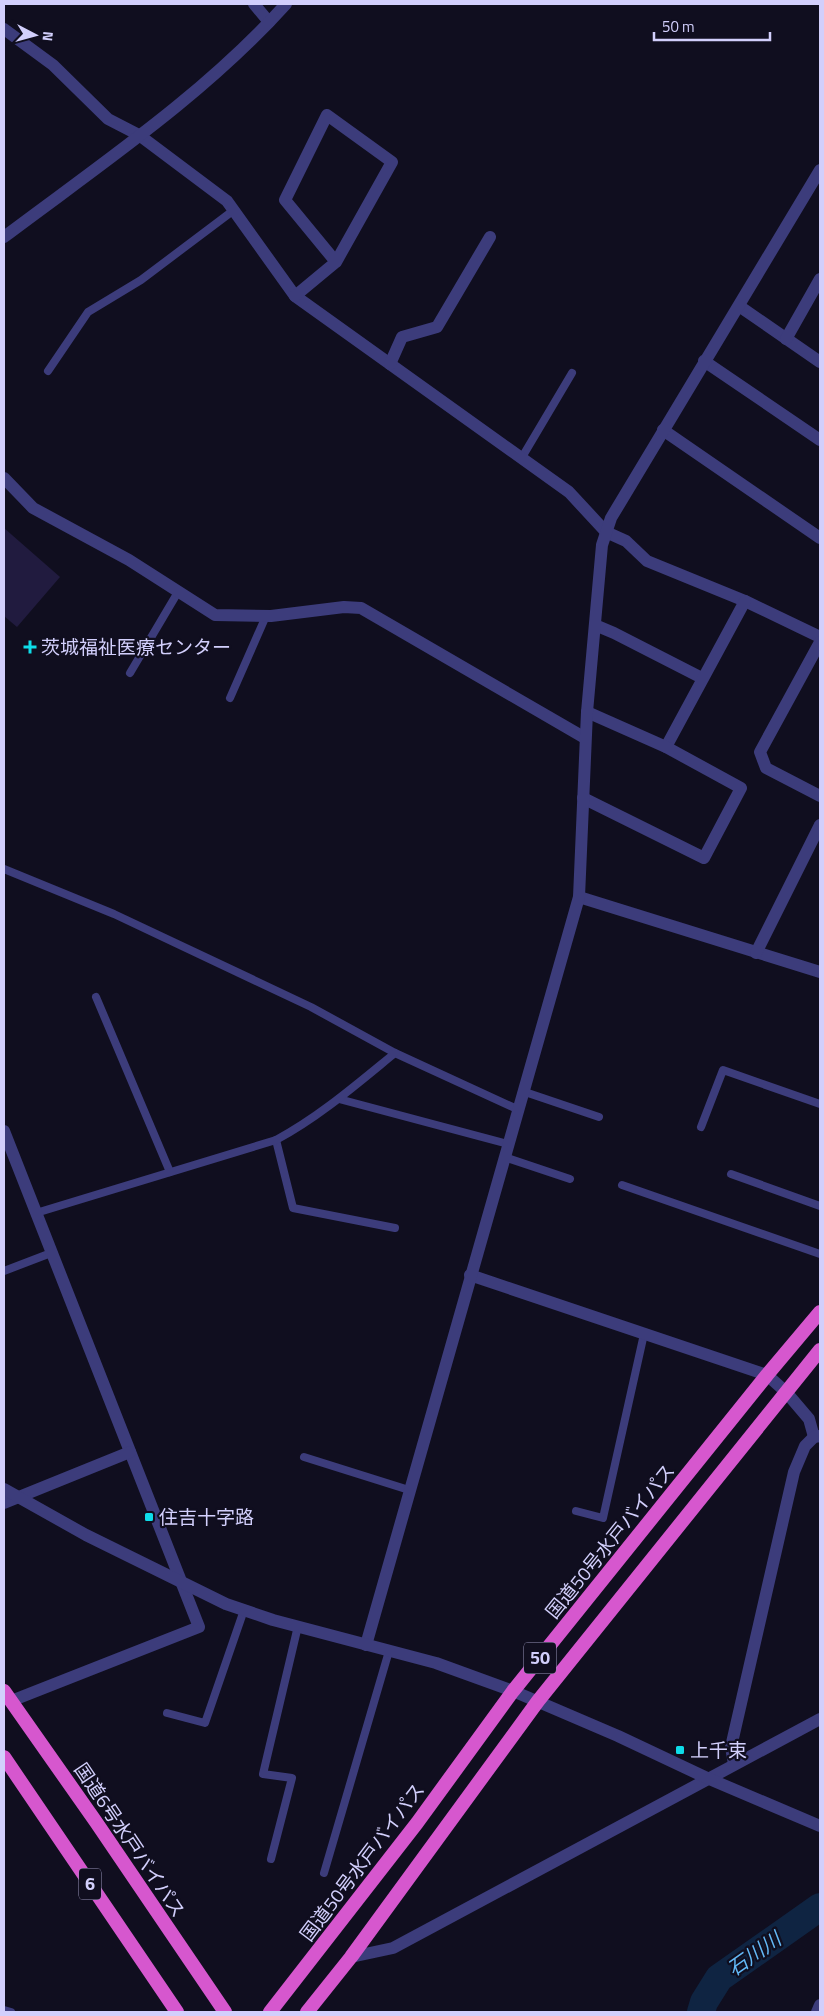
<svg xmlns="http://www.w3.org/2000/svg" width="824" height="2016" font-family="'Titillium Web','Noto Sans JP',sans-serif">
<style>
.lines{fill:none;stroke-linecap:round;stroke-linejoin:round}
.river{stroke:#0f2442;stroke-width:28}
.building{fill:#211b3f}
.service{stroke:#3c3c7b;stroke-width:8}
.minor{stroke:#3c3c7b;stroke-width:12}
.tertiary{stroke:#3c3c7b;stroke-width:12}
.trunk{stroke:#d657ce;stroke-width:14}
.poi-dot{fill:#0edce9;stroke:#100e1f;stroke-width:2}
.labels{text-anchor:middle;stroke-width:4.5;stroke-linejoin:round;paint-order:stroke}
.shield{fill:#100e1f;stroke:#9895ba;stroke-width:1}
.shield-label{font-size:18px;font-weight:bold;fill:#d2cffc}
.poi-label{font-size:19px;fill:#d2cffc;stroke:#100e1f;text-anchor:start}
.street-label{font-size:19px;fill:#d2cffc;stroke:#100e1f}
.water-label{font-size:20px;font-style:italic;fill:#63b8f6;stroke:#100e1f}
</style>
<rect width="100%" height="100%" fill="#100e1f"/>
<g class="lines">
<path class="river" d="M701 2012 704 2002 719 1978 820 1907"/>
</g>
<path class="building" d="M4 528 60 577 17 627 4 616Z"/>
<g class="lines">
<g class="service">
<path d="M48 371 88 312 141 280 234 210"/>
<path d="M521 459 572 373"/>
<path d="M130 673 178 592"/>
<path d="M230 698 266 616"/>
<path d="M4 869 114 914 311 1007 395 1053 517 1109"/>
<path d="M96 997 170 1172"/>
<path d="M522 1091 599 1117"/>
<path d="M339 1099 508 1144"/>
<path d="M701 1127 723 1070 820 1104"/>
<path d="M276 1140 293 1208 395 1228"/>
<path d="M504 1157 570 1179"/>
<path d="M731 1174 820 1206"/>
<path d="M622 1185 820 1254"/>
<path d="M36 1213 276 1140C319 1117 357 1084 395 1053"/>
<path d="M4 1271 51 1253"/>
<path d="M304 1457 409 1490"/>
<path d="M576 1511 603 1518 644 1334"/>
<path d="M167 1713 205 1723 244 1610"/>
<path d="M271 1859 292 1778 263 1774 298 1626"/>
<path d="M324 1873 389 1651"/>
<path d="M4 2010 11 2012"/>
</g>
<g class="minor">
<path d="M254 4 269 22"/>
<path d="M4 29 53 65 108 119 139 135 227 201 295 296 569 492 606 532 626 541 647 561 745 601 820 637"/>
<path d="M4 237C101 164 204 95 286 4"/>
<path d="M295 296 336 262 392 162 327 115 285 200 336 262"/>
<path d="M739 306 820 362"/>
<path d="M786 339 820 279"/>
<path d="M704 361 820 440"/>
<path d="M390 364 402 337 437 327 490 237"/>
<path d="M663 430 820 538"/>
<path d="M4 478 33 508 129 560 215 615 271 616 344 607 361 608 585 738"/>
<path d="M595 625 614 633 702 678"/>
<path d="M820 642 760 752 766 768 820 796"/>
<path d="M666 747 745 601"/>
<path d="M583 798 704 858 741 788 666 747 587 712"/>
<path d="M579 897 820 972"/>
<path d="M756 953 820 825"/>
<path d="M4 1131 199 1627 11 1701"/>
<path d="M470 1275 767 1375 786 1392 809 1419 814 1437"/>
<path d="M4 1503 130 1452"/>
<path d="M366 1645 579 897 587 712 602 545 611 518 820 170"/>
<path d="M734 1764 731 1747 794 1472 805 1446 814 1437 820 1436"/>
<path d="M351 1957 393 1948 820 1719"/>
<path d="M817 2012 820 2005"/>
</g>
<path class="tertiary" d="M4 1489 86 1535 226 1604 273 1620 436 1663 513 1691 618 1736 707 1778 820 1826"/>
<g class="trunk">
<path d="M4 1691 96 1822 225 2012"/>
<path d="M4 1757 177 2012"/>
<path d="M270 2012 417 1823 513 1691 767 1375 820 1312"/>
<path d="M307 2012 351 1957 538 1701 820 1350"/>
</g>
</g>
<g class="poi-dot">
<path d="M27.5 639.5h5v5h5v5h-5v5h-5v-5h-5v-5h5z"/>
<rect x="144" y="1512" width="10" height="10" rx="2.5"/>
<rect x="675" y="1745" width="10" height="10" rx="2.5"/>
</g>
<g class="labels">
<g class="shield">
<rect x="524" y="1642.5" width="32" height="31" rx="4"/>
<rect x="79" y="1868.5" width="22" height="31" rx="4"/>
</g>
<g class="shield-label">
<text x="540" y="1664">50</text>
<text x="90" y="1890">6</text>
</g>
<g class="poi-label">
<text x="41" y="654">茨城福祉医療センター</text>
<text x="159" y="1524">住吉十字路</text>
<text x="690" y="1757">上千束</text>
</g>
<g class="street-label">
<text transform="translate(610 1541) rotate(-51)" y="7">国道50号水戸バイパス</text>
<text transform="translate(130 1840) rotate(56)" y="7">国道6号水戸バイパス</text>
<text transform="translate(362 1862) rotate(-53)" y="7">国道50号水戸バイパス</text>
</g>
<g class="water-label">
<text transform="translate(754 1954) rotate(-35)" y="7">石川川</text>
</g>
</g>
<rect width="824" height="2016" fill="none" stroke="#d2cffc" stroke-width="10"/>
<g transform="translate(35 35) rotate(96)" stroke="#100e1f" stroke-width="4" paint-order="stroke">
<path d="M0-4L9 19L0 12L-9 19Z" fill="#d2cffc"/>
<text y="-8" font-size="14" font-weight="bold" text-anchor="middle" fill="#d2cffc">N</text>
</g>
<path d="M654 32v8h116v-8" fill="none" stroke="#d2cffc" stroke-width="2.5"/>
<text x="662" y="32" font-size="15" fill="#d2cffc" stroke="#100e1f" stroke-width="4" paint-order="stroke">50 m</text>
</svg>
